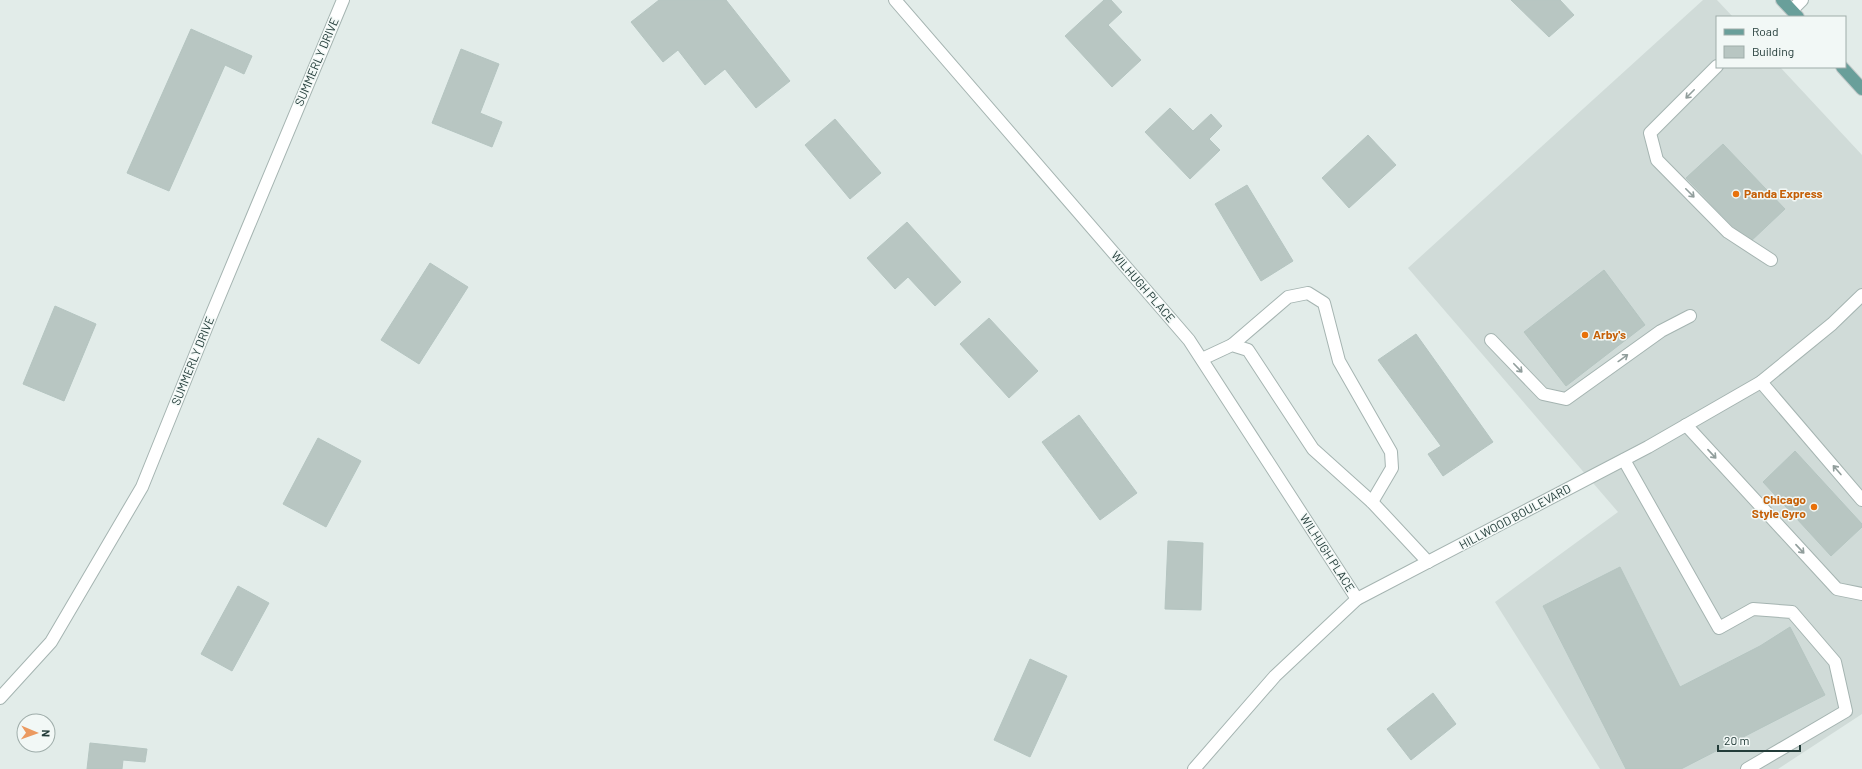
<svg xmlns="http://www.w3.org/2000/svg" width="1862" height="769" font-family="Barlow,sans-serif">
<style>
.built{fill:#d0dbd8}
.building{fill:#b8c6c2;stroke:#b5c5c1}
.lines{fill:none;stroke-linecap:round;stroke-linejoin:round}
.minor-casing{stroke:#a5b4b1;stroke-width:14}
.major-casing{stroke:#c1c8c8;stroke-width:14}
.minor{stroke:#fff;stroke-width:12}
.major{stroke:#699f9a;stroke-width:12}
.oneway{stroke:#919e9c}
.food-dot{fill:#e8710a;stroke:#f2f8f6;stroke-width:1.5}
.labels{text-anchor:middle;stroke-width:3;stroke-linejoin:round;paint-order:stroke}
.street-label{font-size:12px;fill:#233c39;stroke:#f2f8f6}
.food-label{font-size:12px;font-weight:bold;fill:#c56008;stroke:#f2f8f6;text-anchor:start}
</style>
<rect width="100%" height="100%" fill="#e2ece9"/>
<path class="built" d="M1703 0H1717L1733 17H1717V67H1780L1862 155V714L1778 769H1600L1495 602 1618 512 1408 268Z"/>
<g class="building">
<path d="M659 0H726L790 81 756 108 725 69 705 85 678 50 663 62 631 22Z"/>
<path d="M1104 0H1111L1122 12 1108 25 1141 60 1112 87 1065 36Z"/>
<path d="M1511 0H1560L1574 15 1549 37Z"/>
<path d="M191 29 252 56 244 74 225 65 169 191 127 173Z"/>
<path d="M461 49 499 64 480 113 502 122 492 147 432 123Z"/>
<path d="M1170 108 1193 131 1211 114 1222 126 1209 139 1220 150 1190 179 1145 132Z"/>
<path d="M835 119 881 173 850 199 805 145Z"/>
<path d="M1368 135 1396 165 1349 208 1322 178Z"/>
<path d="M1723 144 1785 209 1749 243 1686 178Z"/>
<path d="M1247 185 1293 261 1261 281 1215 204Z"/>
<path d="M907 222 961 282 935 306 908 277 895 289 867 258Z"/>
<path d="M430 263 468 287 419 364 381 340Z"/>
<path d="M1604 270 1645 325 1566 386 1524 332Z"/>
<path d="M55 306 96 324 64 401 23 384Z"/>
<path d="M989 318 1038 371 1009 398 960 344Z"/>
<path d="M1416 334 1493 442 1443 476 1428 454 1441 446 1378 360Z"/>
<path d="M1079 415 1137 493 1100 520 1042 442Z"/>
<path d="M318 438 361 461 326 527 283 504Z"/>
<path d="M1795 451 1862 524V527L1831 556 1763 482Z"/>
<path d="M1168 541 1203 543 1201 610 1165 609Z"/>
<path d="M1620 567 1680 687 1760 646 1790 627 1825 695 1681 769H1626L1543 606Z"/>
<path d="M238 586 269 603 232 671 201 654Z"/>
<path d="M1030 659 1067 676 1030 757 994 740Z"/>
<path d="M1433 693 1456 724 1411 760 1387 729Z"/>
<path d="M90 743 147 749 145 762 123 760 122 769H87Z"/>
</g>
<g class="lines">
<g class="minor-casing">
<g id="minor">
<path d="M895 0 1189 340 1357 599"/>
<path d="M1792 10 1802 0"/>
<path d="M1717 66 1650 133 1657 160 1728 232 1771 260"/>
<path d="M1491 340 1543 394 1566 399 1661 331 1690 316"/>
<path d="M1232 345 1288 297 1308 293 1324 303 1339 361 1391 452 1392 468 1372 502"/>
<path d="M1202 359 1232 345 1248 350 1313 449 1372 502 1428 562"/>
<path d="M1761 382 1862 500"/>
<path d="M1686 425 1837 589 1862 594"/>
<path d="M1624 460 1719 628 1753 609 1792 612 1835 662 1846 711 1747 769"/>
<path d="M0 698 51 642 142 487 211 316 343 0"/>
<path d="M1194 769 1275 676 1357 599 1648 447 1761 382 1832 324 1862 295"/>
</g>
</g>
<g class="major-casing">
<g id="major">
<path d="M1782 0 1798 17"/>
<path d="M1842 67 1862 89"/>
</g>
</g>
<use href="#minor" class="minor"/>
<use href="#major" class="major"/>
</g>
<defs><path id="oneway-shaft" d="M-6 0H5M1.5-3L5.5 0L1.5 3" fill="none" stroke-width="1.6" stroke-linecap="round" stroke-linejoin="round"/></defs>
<g class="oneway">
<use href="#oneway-shaft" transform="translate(1690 94) rotate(135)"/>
<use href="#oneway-shaft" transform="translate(1690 193) rotate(45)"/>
<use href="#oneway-shaft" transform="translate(1623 358) rotate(-36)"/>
<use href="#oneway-shaft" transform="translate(1518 368) rotate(46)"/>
<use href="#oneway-shaft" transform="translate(1712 454) rotate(47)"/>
<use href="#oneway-shaft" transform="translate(1837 470) rotate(-131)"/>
<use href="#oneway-shaft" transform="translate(1800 549) rotate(47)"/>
</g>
<g class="food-dot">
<circle cx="1736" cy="194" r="4"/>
<circle cx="1585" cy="335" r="4"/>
<circle cx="1814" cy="507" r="4"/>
</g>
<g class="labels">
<g class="street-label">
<text transform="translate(317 62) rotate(-67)" y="4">SUMMERLY DRIVE</text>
<text transform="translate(1143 287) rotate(49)" y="4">WILHUGH PLACE</text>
<text transform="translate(193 361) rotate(-68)" y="4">SUMMERLY DRIVE</text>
<text transform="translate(1515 517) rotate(-28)" y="4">HILLWOOD BOULEVARD</text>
<text transform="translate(1327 553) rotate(57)" y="4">WILHUGH PLACE</text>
</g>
<g class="food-label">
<text x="1744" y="198">Panda Express</text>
<text x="1593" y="339">Arby's</text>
<text x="1806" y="504" text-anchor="end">Chicago<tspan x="1806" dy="14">Style Gyro</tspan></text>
</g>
</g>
<rect x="1716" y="16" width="130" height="52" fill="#f2f8f6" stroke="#9fadaa"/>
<rect x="1724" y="29" width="20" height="6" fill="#699f9a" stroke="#9fadaa"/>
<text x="1752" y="36" font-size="12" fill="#233c39">Road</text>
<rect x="1724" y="46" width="20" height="12" fill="#b8c6c2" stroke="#9fadaa"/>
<text x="1752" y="56" font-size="12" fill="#233c39">Building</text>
<g transform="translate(36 733) rotate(92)"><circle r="19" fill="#f2f8f6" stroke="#9fadaa"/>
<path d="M0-3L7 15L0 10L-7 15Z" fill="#eb9a61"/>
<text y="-6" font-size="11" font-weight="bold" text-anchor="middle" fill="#233c39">N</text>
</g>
<path d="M1718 745v6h82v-6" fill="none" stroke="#233c39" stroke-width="2"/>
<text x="1724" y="745" font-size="12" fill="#233c39" stroke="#f2f8f6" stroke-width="3" paint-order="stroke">20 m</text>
</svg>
